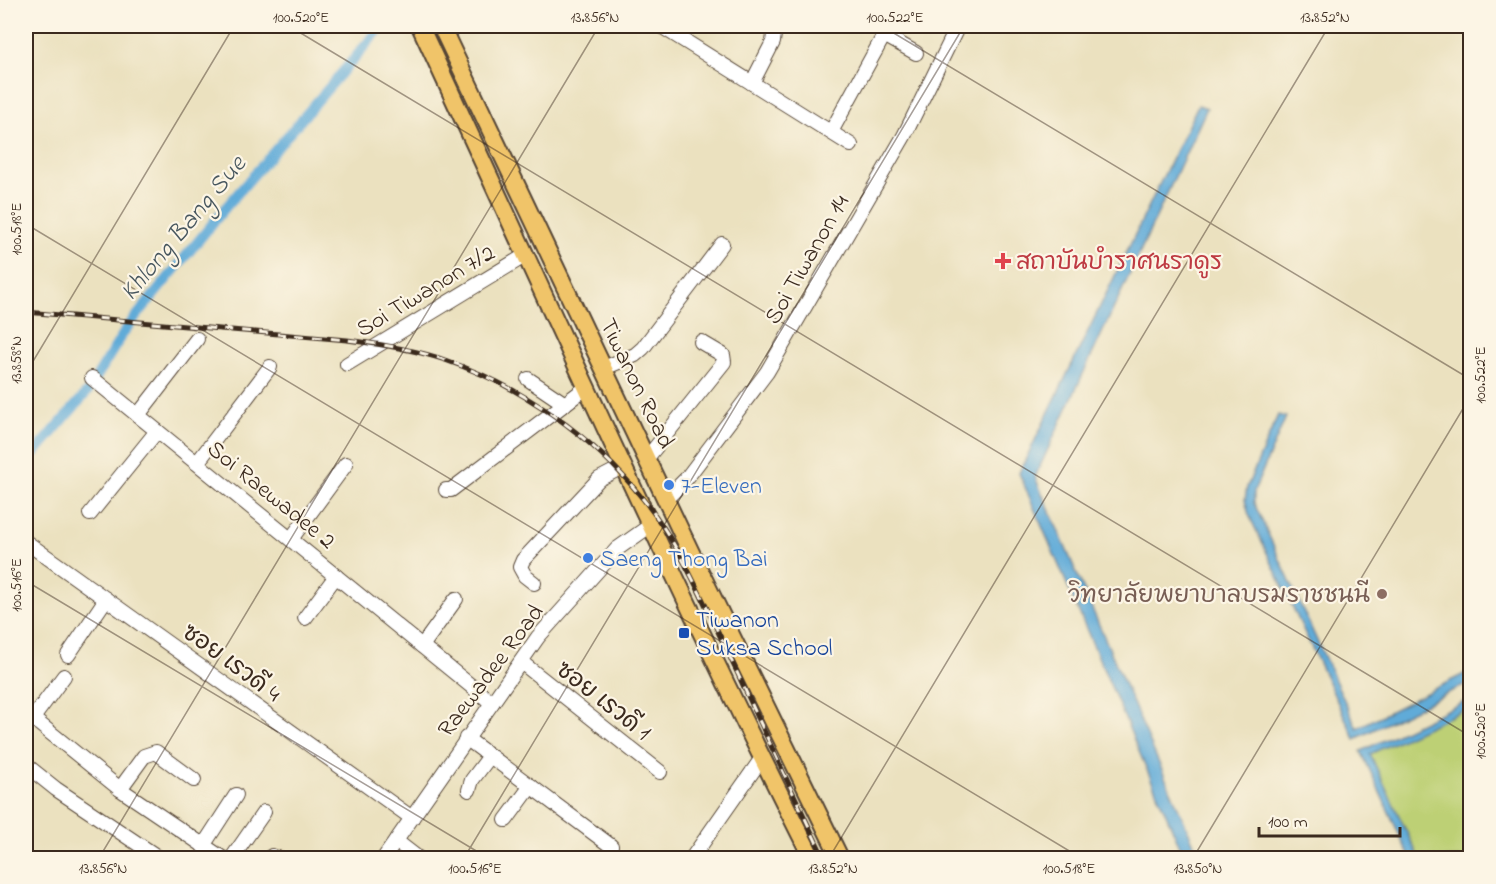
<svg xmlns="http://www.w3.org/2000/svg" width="1496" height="884" font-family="'Indie Flower','Playpen Sans Thai',sans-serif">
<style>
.green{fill:#bdd074;stroke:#7c7d49;stroke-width:1.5}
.water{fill:#60abd8;stroke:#4e6a7b;stroke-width:1.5}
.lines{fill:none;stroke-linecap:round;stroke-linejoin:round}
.canal{stroke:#60abd8;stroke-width:10}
.minor-casing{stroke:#554536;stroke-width:16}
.major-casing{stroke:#554536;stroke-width:20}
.minor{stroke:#fff;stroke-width:14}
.major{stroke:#f0c469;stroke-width:16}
.rail-casing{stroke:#3b2a1e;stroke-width:5}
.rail{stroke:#fcf5e5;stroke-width:3;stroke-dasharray:9;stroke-linecap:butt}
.ticks{fill:none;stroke:#3b2a1e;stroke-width:1.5;stroke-opacity:0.45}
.health-dot{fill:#e0444e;stroke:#fcf5e5;stroke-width:2}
.shop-dot{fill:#3f7fe0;stroke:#fcf5e5;stroke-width:2}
.education-dot{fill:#8d6e63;stroke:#fcf5e5;stroke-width:2}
.transit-dot{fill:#1a4fb4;stroke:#fcf5e5;stroke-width:2}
.labels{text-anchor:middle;stroke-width:4.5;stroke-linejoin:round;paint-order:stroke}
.street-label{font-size:24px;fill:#3b2a1e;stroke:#fcf5e5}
.health-label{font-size:24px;fill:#be3a42;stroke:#fcf5e5;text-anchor:start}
.shop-label{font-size:24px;fill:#366cbe;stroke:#fcf5e5;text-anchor:start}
.education-label{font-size:24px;fill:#785e54;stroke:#fcf5e5;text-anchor:end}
.transit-label{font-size:24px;fill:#164399;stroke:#fcf5e5;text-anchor:start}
.water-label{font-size:26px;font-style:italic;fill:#48575f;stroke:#fcf5e5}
.neatline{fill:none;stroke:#3b2a1e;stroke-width:2}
.ticks-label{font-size:15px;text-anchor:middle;fill:#3b2a1e}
</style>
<rect width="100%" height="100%" fill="#fcf5e5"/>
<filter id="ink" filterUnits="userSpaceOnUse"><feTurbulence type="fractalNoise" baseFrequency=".0167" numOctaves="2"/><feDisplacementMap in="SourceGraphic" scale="12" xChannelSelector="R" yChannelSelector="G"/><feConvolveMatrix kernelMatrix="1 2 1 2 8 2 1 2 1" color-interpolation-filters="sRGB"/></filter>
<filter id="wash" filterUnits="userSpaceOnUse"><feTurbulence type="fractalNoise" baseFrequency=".008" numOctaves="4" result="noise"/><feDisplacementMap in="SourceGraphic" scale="24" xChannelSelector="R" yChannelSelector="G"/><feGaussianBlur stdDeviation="1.35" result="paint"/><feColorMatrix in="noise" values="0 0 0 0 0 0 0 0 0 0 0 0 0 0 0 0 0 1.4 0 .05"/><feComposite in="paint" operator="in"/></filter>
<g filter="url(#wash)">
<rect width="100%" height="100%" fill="#ebe1bf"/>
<path class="green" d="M1470 707V858H1419L1369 754Z"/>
<g class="water">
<path d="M1198 105 1207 108 1035 477 1200 858H1185L1019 473Z"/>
<path d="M1278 415 1286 417 1254 491V503L1357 728 1470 671V682L1355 739 1249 515 1245 500 1247 487Z"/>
<path d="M1470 699V707L1370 754 1419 858H1410L1361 751Z"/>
</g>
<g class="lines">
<path class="canal" d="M26 463 88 391 126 329 226 207 382 26"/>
</g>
</g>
<g filter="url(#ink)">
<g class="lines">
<g class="minor-casing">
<g id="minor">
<path d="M661 26 851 145"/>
<path d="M884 35 916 53"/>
<path d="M752 83 773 42 775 26"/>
<path d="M831 132 889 26"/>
<path d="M347 364 526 255"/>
<path d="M604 368 635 355 643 348 722 244"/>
<path d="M92 378 492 703"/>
<path d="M528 379 565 404"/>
<path d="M138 415 197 339"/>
<path d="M647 458 724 362 723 355 701 342"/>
<path d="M197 463 270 367"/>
<path d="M446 490H451L587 387"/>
<path d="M666 499 686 479 767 372 904 136 958 26"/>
<path d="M90 514 157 431"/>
<path d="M291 539 346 464"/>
<path d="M26 542 412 818"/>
<path d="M534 583 525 576 520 567 523 560 599 479 624 466"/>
<path d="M305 618 336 576"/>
<path d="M422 646 456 599"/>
<path d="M68 655 106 599"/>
<path d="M521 662 660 772"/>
<path d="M26 713 120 789 222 858"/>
<path d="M33 718 64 676"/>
<path d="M466 738 611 846"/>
<path d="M26 765 56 789 159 858"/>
<path d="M120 789 144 756 156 752 194 780"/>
<path d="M469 790 472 780 490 756"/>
<path d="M506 820 531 786"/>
<path d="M396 841 418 858"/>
<path d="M203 846 236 795"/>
<path d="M232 858 264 812"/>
<path d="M269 858 272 856 278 858"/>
<path d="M384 858 538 637 617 549 651 525"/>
<path d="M692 858 762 758"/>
</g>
</g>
<g class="major-casing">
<g id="major">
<path d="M420 26C549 304 674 585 812 858"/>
<path d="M441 26 694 559 840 858"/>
</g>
</g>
<use href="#minor" class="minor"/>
<use href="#major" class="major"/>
<g class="rail-casing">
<path id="rail" d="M26 312 347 340C380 344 413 349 445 360 521 386 592 435 643 499 683 549 708 612 736 670 765 733 794 796 824 858"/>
</g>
<use href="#rail" class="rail"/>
</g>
</g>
<path class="ticks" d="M289 26 1470 736M882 26 1470 379M26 224 1081 858M26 373 234 26M26 581 488 858M99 858 599 26M464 858 964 26M829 858 1329 26M1193 858 1470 397"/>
<path class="health-dot" d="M1000 252h6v6h6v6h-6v6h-6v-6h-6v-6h6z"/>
<g class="shop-dot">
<circle cx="669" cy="485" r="6"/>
<circle cx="588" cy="558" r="6"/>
</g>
<circle class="education-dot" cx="1382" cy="594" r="6"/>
<rect class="transit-dot" x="678" y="627" width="12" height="12" rx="3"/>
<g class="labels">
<g class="street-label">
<text transform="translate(806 259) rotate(-60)" y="8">Soi Tiwanon 14</text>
<text transform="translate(425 290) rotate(-31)" y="8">Soi Tiwanon 7/2</text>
<text transform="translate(638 383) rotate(64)" y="8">Tiwanon Road</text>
<text transform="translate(272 494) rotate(39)" y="8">Soi Raewadee 2</text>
<text transform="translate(232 662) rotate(36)" y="8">ซอย เรวดี 4</text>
<text transform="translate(490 670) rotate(-53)" y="8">Raewadee Road</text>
<text transform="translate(604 700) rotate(38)" y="8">ซอย เรวดี 1</text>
</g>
<g class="health-label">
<text x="1016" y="269">สถาบันบำราศนราดูร</text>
</g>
<g class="shop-label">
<text x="681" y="493">7-Eleven</text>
<text x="600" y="566">Saeng Thong Bai</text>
</g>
<g class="education-label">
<text x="1370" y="602">วิทยาลัยพยาบาลบรมราชชนนี</text>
</g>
<g class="transit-label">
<text x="696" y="627">Tiwanon<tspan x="696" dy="28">Suksa School</tspan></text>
</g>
<g class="water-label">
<text transform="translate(182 227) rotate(-50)" y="9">Khlong Bang Sue</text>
</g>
</g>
<rect width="1496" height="884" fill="none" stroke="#fcf5e5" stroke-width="66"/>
<path d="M1259 827v9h141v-9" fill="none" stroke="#3b2a1e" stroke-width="3"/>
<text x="1268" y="827" font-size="18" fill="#3b2a1e" stroke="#fcf5e5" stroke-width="4.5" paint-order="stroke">100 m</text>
<rect x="33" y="33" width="1430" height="818" class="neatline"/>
<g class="ticks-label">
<text x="301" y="22">100.520°E</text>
<text x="595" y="22">13.856°N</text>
<text x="895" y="22">100.522°E</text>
<text x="1325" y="22">13.852°N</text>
<text transform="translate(16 229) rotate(-90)" y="5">100.518°E</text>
<text transform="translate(16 360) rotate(-90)" y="5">13.858°N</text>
<text transform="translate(1480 375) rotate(-90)" y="5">100.522°E</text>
<text transform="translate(16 585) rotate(-90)" y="5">100.516°E</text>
<text transform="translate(1480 731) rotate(-90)" y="5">100.520°E</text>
<text x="103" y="873">13.856°N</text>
<text x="475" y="873">100.516°E</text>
<text x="833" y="873">13.852°N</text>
<text x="1069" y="873">100.518°E</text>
<text x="1198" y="873">13.850°N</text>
</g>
</svg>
